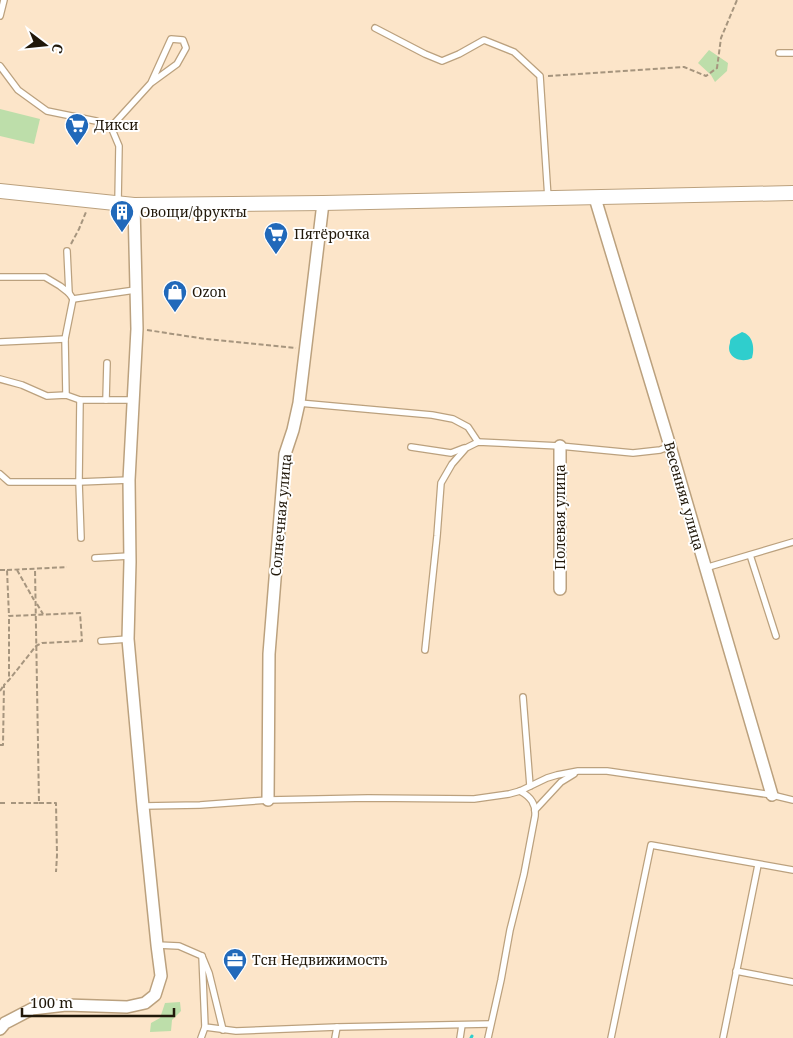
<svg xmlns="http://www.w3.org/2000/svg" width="793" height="1038" font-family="'Noto Serif',serif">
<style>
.green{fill:#bddeaa}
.water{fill:#2fcecd}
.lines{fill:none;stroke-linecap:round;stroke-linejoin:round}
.stream{stroke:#2fcecd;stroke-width:3}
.service-casing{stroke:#bba17e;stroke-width:8}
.minor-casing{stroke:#bba17e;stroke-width:14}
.tertiary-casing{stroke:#bba17e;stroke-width:16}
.path{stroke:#a6957e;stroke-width:2;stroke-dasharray:5 2.5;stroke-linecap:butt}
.service{stroke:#fff;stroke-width:5.5}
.minor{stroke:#fff;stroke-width:11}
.tertiary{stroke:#fff;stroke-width:14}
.labels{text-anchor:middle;stroke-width:4;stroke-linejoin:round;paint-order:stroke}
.poi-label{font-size:14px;fill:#21180a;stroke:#fff;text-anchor:start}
.street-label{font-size:14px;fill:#21180a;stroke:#fff}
</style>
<rect width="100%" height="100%" fill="#fce5c9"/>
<g class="green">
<path d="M709 50 728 63 727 71 715 82 711 75 698 63Z"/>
<path d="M0 109 40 119 34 144 0 136Z"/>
<path d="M180 1002 181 1011 172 1020 171 1031 150 1032 151 1023 160 1018 165 1003Z"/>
</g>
<path class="water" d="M742 332C753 335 755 348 752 358 741 364 725 357 730 343 730 341 730 340 731 339 733 336 739 334 742 332Z"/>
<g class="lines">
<path class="stream" d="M471 1038 472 1036"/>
<g class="service-casing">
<g id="service">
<path d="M0 16 4 0"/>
<path d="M375 28 425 54 442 61 459 54 484 40 514 52 540 76 548 198"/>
<path d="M779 53H793"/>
<path d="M0 66 18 90 47 111 96 121 111 127"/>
<path d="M118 202 119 146 111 127 151 83 171 39 183 40 186 48 177 64 151 83"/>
<path d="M67 251 69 293"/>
<path d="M0 277H45L60 286 69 293 73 299 135 290"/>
<path d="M0 342 65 339"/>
<path d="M0 379 22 385 47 396 66 395 80 400H133"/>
<path d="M66 395 65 339 73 299"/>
<path d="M80 400 79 482 81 538"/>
<path d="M106 400 107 363"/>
<path d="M299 403 432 415 453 419 468 427 478 442"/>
<path d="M411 447 451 453 464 448"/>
<path d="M0 474 9 482H79L129 480"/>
<path d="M750 555 776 636"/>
<path d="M95 558 129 556"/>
<path d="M705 568 793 542"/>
<path d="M101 641 128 639"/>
<path d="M425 650 437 536 441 483 452 464 466 448 478 442 560 446 633 453 660 450 670 446"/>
<path d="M523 697 530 786"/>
<path d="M143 806 200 805 268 800 368 798 474 799 509 794 520 791 547 778 557 775 578 771H607L772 795 793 800"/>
<path d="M535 810 561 782 574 774"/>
<path d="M157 945 179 946 202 956 209 973 223 1030"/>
<path d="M202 956 205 1027 236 1031 337 1027 490 1024"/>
<path d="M736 971 793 982"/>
<path d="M201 1038 205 1027"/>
<path d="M335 1038 337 1027"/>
<path d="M460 1038 462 1025"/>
<path d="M488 1038 501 980 510 930 524 874 535 816C536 804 531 797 520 791"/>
<path d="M611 1038 651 845 793 870"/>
<path d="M723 1038 758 865"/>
</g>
</g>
<g class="minor-casing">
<g id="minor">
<path d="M595 198 670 446 772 795"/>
<path d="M560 446V589"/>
<path d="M268 800 269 654 285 454 293 430 299 403 323 203"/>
<path d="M0 1029 5 1023 32 1009 66 1005 127 1007 145 1003 155 995 161 976 157 945 143 806 128 639 130 562 129 480 137 329 134 205"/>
</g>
</g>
<g class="tertiary-casing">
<path id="tertiary" d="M0 191 134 205 323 203 793 193"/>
</g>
<g class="path">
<path d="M548 76 684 67 706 76 717 68 721 38 737 0"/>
<path d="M71 244 79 229 86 212"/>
<path d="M147 330 206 339 296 348"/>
<path d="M0 570H7L9 616"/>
<path d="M7 570 67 567"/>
<path d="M17 570 34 600"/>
<path d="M37 604 43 614"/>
<path d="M0 691 4 685"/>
<path d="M0 745H3L4 685 9 680 36 646 42 643 82 641 80 613 9 616V680"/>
<path d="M0 803H5"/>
<path d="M11 803H39L35 569"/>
<path d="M39 803H56L57 855 56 872"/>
</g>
<use href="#service" class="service"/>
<use href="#minor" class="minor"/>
<use href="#tertiary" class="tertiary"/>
</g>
<defs>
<g id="supermarket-pin" transform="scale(1.25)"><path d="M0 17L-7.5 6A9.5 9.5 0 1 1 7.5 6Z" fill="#2169ba" stroke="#fff"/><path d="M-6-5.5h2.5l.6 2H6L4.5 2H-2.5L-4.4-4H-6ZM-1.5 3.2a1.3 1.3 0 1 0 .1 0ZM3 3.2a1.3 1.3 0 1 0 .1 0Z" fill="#fff"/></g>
<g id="building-pin" transform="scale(1.25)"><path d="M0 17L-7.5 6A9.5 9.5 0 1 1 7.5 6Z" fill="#2169ba" stroke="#fff"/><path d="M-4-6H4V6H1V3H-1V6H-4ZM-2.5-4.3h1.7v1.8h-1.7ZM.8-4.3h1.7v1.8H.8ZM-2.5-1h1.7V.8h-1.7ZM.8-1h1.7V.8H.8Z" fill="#fff"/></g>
<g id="shop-pin" transform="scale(1.25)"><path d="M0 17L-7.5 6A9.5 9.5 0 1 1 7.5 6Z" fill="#2169ba" stroke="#fff"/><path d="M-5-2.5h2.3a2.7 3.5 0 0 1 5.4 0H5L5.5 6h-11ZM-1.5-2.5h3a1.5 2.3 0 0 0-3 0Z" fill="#fff"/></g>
<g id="office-pin" transform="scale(1.25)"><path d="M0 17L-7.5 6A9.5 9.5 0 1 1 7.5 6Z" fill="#2169ba" stroke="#fff"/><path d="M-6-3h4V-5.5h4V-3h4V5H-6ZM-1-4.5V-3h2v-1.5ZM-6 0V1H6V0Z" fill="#fff"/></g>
</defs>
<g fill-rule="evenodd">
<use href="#supermarket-pin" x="77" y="125"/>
<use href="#building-pin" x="122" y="212"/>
<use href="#supermarket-pin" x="276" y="234"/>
<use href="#shop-pin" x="175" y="292"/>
<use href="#office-pin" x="235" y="960"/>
</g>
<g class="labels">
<g class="poi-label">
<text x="94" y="130">Дикси</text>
<text x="140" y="217">Овощи/фрукты</text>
<text x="294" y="239">Пятёрочка</text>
<text x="192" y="297">Ozon</text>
<text x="252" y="965">Тсн Недвижимость</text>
</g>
<g class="street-label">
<text transform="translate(684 496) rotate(74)" y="5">Весенняя улица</text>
<text transform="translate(281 515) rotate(-85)" y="5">Солнечная улица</text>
<text transform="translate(560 517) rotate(-90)" y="5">Полевая улица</text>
</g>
</g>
<g transform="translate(45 45) rotate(106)" stroke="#ffffff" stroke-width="4" paint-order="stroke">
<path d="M0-4L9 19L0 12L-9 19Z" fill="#21180a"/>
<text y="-8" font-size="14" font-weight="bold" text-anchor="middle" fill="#21180a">С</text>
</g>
<path d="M22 1008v8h152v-8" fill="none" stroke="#21180a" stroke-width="2.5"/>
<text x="30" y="1008" font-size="15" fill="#21180a" stroke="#ffffff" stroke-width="4" paint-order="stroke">100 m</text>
</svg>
